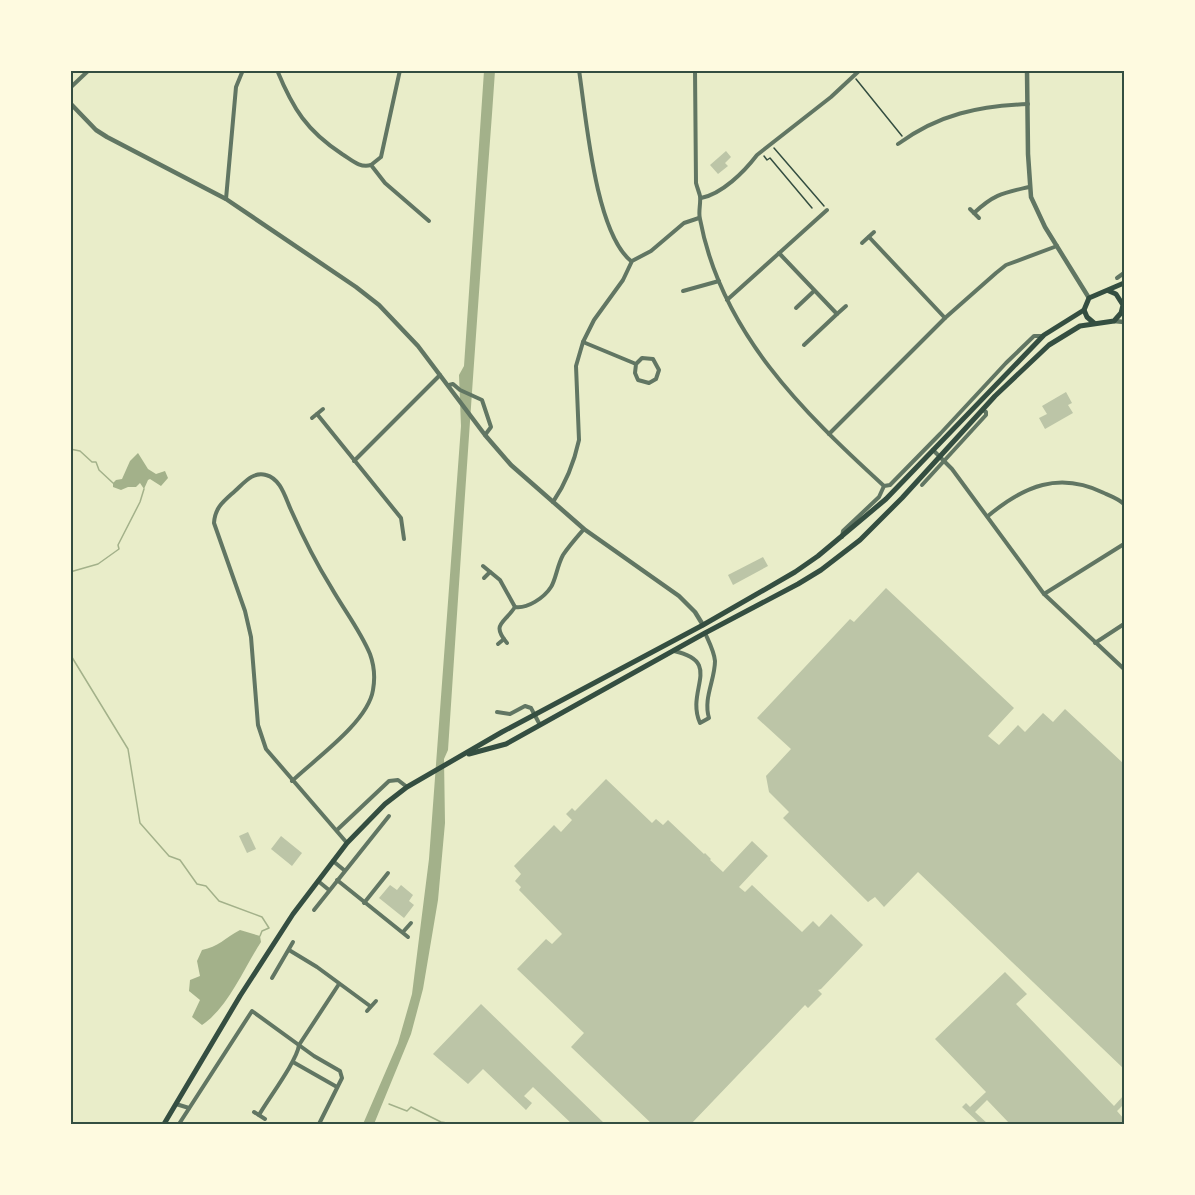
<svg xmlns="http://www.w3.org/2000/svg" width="1195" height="1195" font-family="'Space Grotesk',sans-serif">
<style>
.water{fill:#a3b18a}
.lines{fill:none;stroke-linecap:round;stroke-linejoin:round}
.stream{stroke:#a3b18a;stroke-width:1.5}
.building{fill:#bcc5a7}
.path{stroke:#344e41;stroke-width:1.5}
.minor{stroke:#617663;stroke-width:4}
.tertiary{stroke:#617663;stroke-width:4.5}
.secondary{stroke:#344e41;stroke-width:5}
.neatline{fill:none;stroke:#344e41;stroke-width:2}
</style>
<rect width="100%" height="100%" fill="#e9edc9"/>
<g class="water">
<path d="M484 71H495L492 114C476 326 462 538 448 750L444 759 445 823 438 900 423 989 411 1034 374 1124H363L398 1043 412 994 429 859 461 426 459 375 464 366Z"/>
<path d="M138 453 148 469 156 474 165 471 168 478 161 486 150 479 148 480 144 489 140 483 136 487H128L121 490 113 487V483L116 480 122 479 130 461Z"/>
<path d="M240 930 260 936 261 942C244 968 228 1008 202 1025L192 1017 200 1000 189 991 190 980 200 976 197 961 202 950C218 947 225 938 240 930Z"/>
</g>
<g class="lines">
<g class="stream">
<path d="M70 449 80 451 92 462H96L99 470 113 483"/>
<path d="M70 572 98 564 119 549 118 545 140 502 144 489"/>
<path d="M70 654 128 749 140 823 169 856 180 860 197 884 206 886 219 901 262 917 269 928 262 931 260 936"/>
<path d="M389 1104 407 1111 411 1107 441 1122 447 1123"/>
</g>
</g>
<g class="building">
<path d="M726 151 731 157 725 163 728 166 718 174 710 165Z"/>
<path d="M1066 392 1072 403 1068 405 1073 413 1045 429 1039 418 1047 414 1042 406Z"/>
<path d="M763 557 768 566 733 585 728 575Z"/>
<path d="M886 588 1014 708 988 736 999 745 1018 725 1025 732 1043 713 1053 722 1065 709 1124 764V1069L918 872 884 907 875 897 868 902 783 818 789 812 769 792 766 776 791 749 757 718 850 619 854 622Z"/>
<path d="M606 779 652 823 656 819 663 825 668 820 704 854 705 853 711 859 710 860 723 872 752 841 768 856 739 887 745 892 752 885 802 932 813 921 819 927 831 914 863 945 821 989 818 990 822 994 808 1008 805 1005 691 1124H680L677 1122 675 1124H652L571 1047 584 1033 517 969 546 939 552 944 562 934 519 890 521 887 515 881 521 874 514 866 554 825 561 832 572 820 566 814 572 808 575 811Z"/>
<path d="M248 832 256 849 247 853 239 836Z"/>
<path d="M281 836 302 853 292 866 271 849Z"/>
<path d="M390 885 397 890 401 885 413 895 409 901 414 905 404 918 379 898Z"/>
<path d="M1005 972 1027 994 1016 1004 1114 1106 1124 1095V1104L1117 1111 1124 1119V1124H1010L987 1100 975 1112 988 1124H980L962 1107 966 1103 970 1107 986 1092 935 1039Z"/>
<path d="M481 1004 605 1124H572L533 1087 524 1096 532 1103 526 1110 483 1069 468 1084 433 1054Z"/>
</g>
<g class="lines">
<g class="path">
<path d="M856 79 902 136"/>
<path d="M774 148 824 206"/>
<path d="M764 156 767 160 770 158 812 208"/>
</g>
<g class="minor">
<path d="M277 70C293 109 307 131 342 154 352 160 359 168 371 165L385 183 429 221"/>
<path d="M579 70C586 116 595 232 631 261"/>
<path d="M695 70 696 183C697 187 699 192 700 196 701 204 698 212 700 219 721 332 803 412 884 486"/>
<path d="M70 88 89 70"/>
<path d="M898 144C939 114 979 106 1028 104"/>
<path d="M371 165 381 157 400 70"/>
<path d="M701 198C722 194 744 172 757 155L831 97 860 70"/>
<path d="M226 199 236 87 243 70"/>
<path d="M970 209 979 218"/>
<path d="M974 213C994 194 1003 193 1029 187"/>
<path d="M869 237 945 318"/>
<path d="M862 243 874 232"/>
<path d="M779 253 837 314 804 345"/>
<path d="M1117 278 1124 273"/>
<path d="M683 291 719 281"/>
<path d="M727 300 827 210"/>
<path d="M796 308 814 291"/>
<path d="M837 314 846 306"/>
<path d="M583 342 636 364 642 358 653 359 659 370 656 379 649 383 638 380 635 373 636 364"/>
<path d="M449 385 453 384 460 390 482 400 491 427 485 435"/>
<path d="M317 414 401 518 404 539"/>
<path d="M312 418 323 409"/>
<path d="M829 434 945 318 996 273 1006 265 1057 246"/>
<path d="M933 450 952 469 1044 594 1124 669"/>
<path d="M354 461 440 375"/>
<path d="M922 485 986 415V412L983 410"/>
<path d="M553 502C566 483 574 463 579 440L576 366 583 342 594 320 623 280 632 261 651 251 684 223 699 218"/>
<path d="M988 516C1024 486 1059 471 1104 493 1111 496 1119 499 1124 504"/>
<path d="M842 537 843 531 879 497 884 486 890 485 940 434 1006 363 1034 336H1043"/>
<path d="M483 566 500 580 515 607"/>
<path d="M484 578 490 572"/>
<path d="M1044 594 1124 544"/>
<path d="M507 643C491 624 504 624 515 607 527 609 544 598 551 587 556 579 557 566 563 555 569 546 577 537 584 529"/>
<path d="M1095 643 1124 624"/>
<path d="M498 644 504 639"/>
<path d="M674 651C724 662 685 690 700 723L709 718C703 698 715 680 715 661 714 651 709 642 705 633"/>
<path d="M497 712 510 714 525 706 531 708 540 725"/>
<path d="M292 781C315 759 368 722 373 690 375 679 374 665 370 654 360 630 344 610 331 587 316 563 303 537 291 510 285 497 281 479 266 475 253 471 244 483 235 491 224 501 215 507 214 523L245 611 251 637 258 725 266 749 347 843"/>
<path d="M337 830 389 781 398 780 407 787"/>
<path d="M333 861 344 870"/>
<path d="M337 880 408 937"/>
<path d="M318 881 329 890"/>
<path d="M364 903 388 873"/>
<path d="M314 910 389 816"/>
<path d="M403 932 411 923"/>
<path d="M289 950 317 967 370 1006"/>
<path d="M272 978 293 942"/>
<path d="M367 1011 376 1001"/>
<path d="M293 1062 337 1087"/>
<path d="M176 1104 189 1108"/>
<path d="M254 1112 265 1119"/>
<path d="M259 1115C268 1099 297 1061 299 1045L339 984"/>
<path d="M179 1124 252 1011 314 1056 340 1071 342 1078 319 1124"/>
</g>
<g class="tertiary">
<path d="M1027 70 1028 154 1031 197 1045 227 1089 298"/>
<path d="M70 103 96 130 107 137 226 199 356 287 379 305 418 346 485 435 511 465 584 529 679 596 695 612 703 625"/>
<path d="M1114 321 1124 322"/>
</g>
<g class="secondary">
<path d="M1094 323 1087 317 1084 310 1089 298 1124 283"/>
<path d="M469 754 506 744 705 633 798 584 821 570 860 540 902 498 995 396 1049 345 1080 326 1114 321 1121 313 1123 305 1116 294 1109 291"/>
<path d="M164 1124 240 996 293 914 347 843 385 804 407 787 502 732 703 625 795 572 818 556 886 499 1044 335 1084 310"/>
</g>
</g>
<rect width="1195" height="1195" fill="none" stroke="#fefae0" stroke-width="144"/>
<rect x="72" y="72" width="1051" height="1051" class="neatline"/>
</svg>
